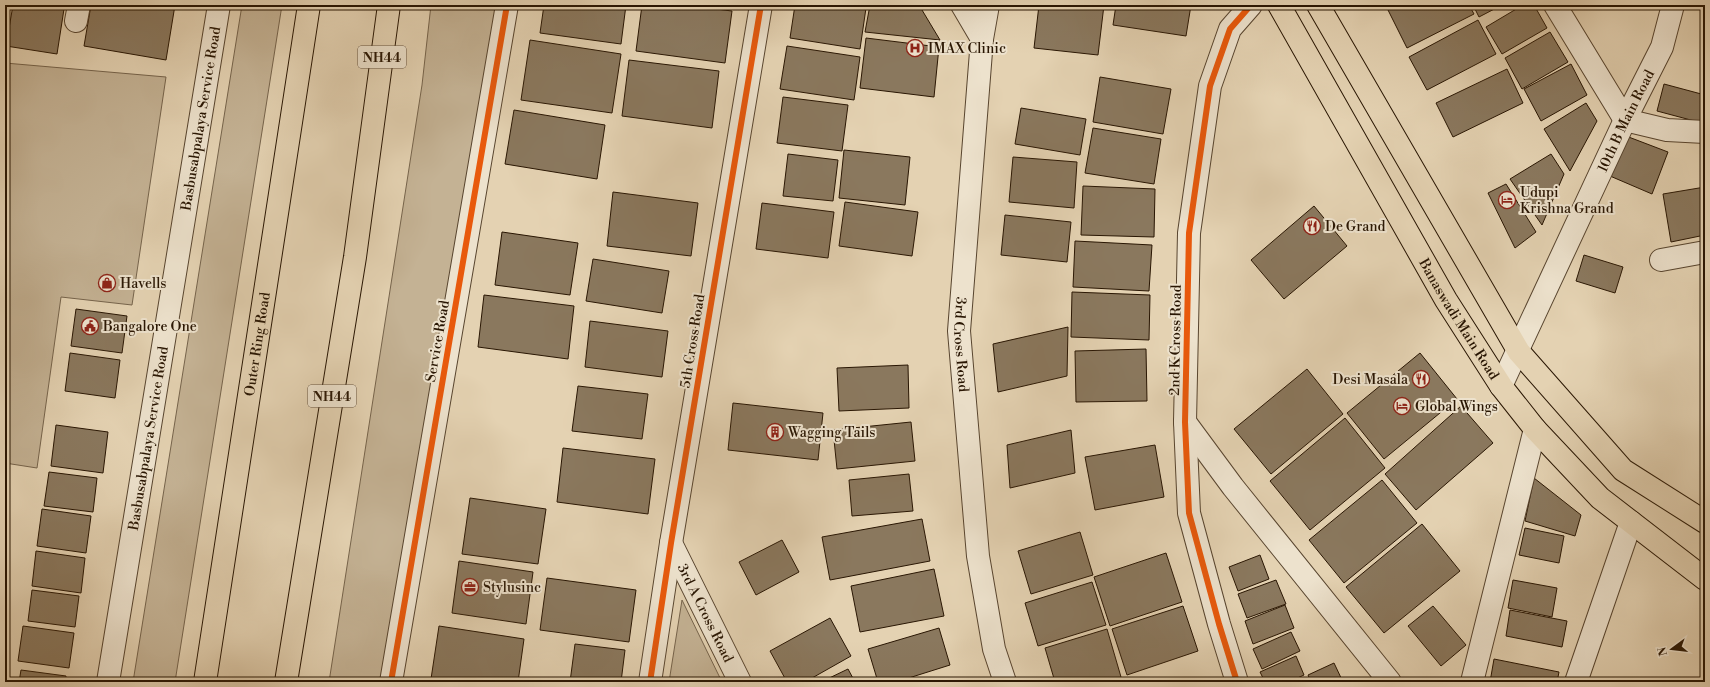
<svg xmlns="http://www.w3.org/2000/svg" width="1710" height="687" font-family="'Libre Bodoni',serif">
<style>
.green{fill:#c4b294;stroke:#76644c}
.building{fill:#8a785e;stroke:#291603}
.lines{fill:none;stroke-linecap:round;stroke-linejoin:round}
.minor-casing{stroke:#58452f;stroke-width:24}
.major-casing{stroke:#291603;stroke-width:24}
.highway-casing{stroke:#291603;stroke-width:24}
.minor{stroke:#ede2cd;stroke-width:22}
.major{stroke:#e4d2b2;stroke-width:22}
.highway{stroke:#e4d2b2;stroke-width:22}
.cycleway-casing{stroke:#ede2cd;stroke-width:8}
.cycleway{stroke:#e8590c;stroke-width:6}
.labels{text-anchor:middle;stroke-width:4;stroke-linejoin:round;paint-order:stroke}
.shield{fill:#ede2cd;stroke:#645340;stroke-width:1}
.shield-label{font-size:13px;font-weight:bold;fill:#291603}
.poi-label{font-size:14px;fill:#291603;stroke:#ede2cd;text-anchor:start}
.street-label{font-size:14px;fill:#291603;stroke:#ede2cd}
</style>
<rect width="100%" height="100%" fill="#e4d2b2"/>
<filter id="stains"><feTurbulence type="fractalNoise" baseFrequency=".005" numOctaves="4"/><feColorMatrix values="0 0 0 0 .2 0 0 0 0 .09 0 0 0 0 .02 0 0 0 .5 -.17"/></filter>
<radialGradient id="worn" r=".72"><stop offset=".6" stop-color="#630" stop-opacity="0"/><stop offset="1" stop-color="#630" stop-opacity=".3"/></radialGradient>
<g class="green">
<path d="M242 5H282L175 682H133Z"/>
<path d="M431 5H496L386 682H329L422 85Z"/>
<path d="M5 63 166 77 132 305 61 297 37 468 5 463Z"/>
<path d="M682 600 722 682H669Z"/>
</g>
<g class="building">
<path d="M5 5H8L5 22Z"/>
<path d="M13 5H40L64 9 57 54 6 46Z"/>
<path d="M91 5H175L166 60 84 46Z"/>
<path d="M544 5H626L621 44 540 33Z"/>
<path d="M642 5H684L732 11 725 63 636 51Z"/>
<path d="M795 5H849L866 8 860 49 790 38Z"/>
<path d="M870 5H919L940 40 865 32Z"/>
<path d="M1039 5H1104L1098 55 1034 48Z"/>
<path d="M1116 5H1191L1186 36 1113 25Z"/>
<path d="M1394 5H1469L1474 14 1407 48 1387 8Z"/>
<path d="M1473 5H1502L1479 17Z"/>
<path d="M1523 5H1534L1547 28 1502 54 1486 27Z"/>
<path d="M1478 20 1496 54 1427 90 1409 57Z"/>
<path d="M1550 32 1568 62 1522 89 1505 58Z"/>
<path d="M866 38 939 47 934 97 860 88Z"/>
<path d="M530 40 621 54 612 113 521 100Z"/>
<path d="M787 46 860 57 854 100 780 89Z"/>
<path d="M629 60 719 71 712 128 622 116Z"/>
<path d="M1571 64 1587 95 1541 121 1524 89Z"/>
<path d="M1507 69 1523 103 1453 137 1436 103Z"/>
<path d="M1100 77 1171 89 1163 134 1093 122Z"/>
<path d="M1664 84 1705 95V113L1702 123 1657 111Z"/>
<path d="M783 97 848 105 842 151 777 143Z"/>
<path d="M1586 103 1597 121 1570 171 1544 129Z"/>
<path d="M1021 108 1086 119 1080 155 1015 144Z"/>
<path d="M514 110 605 125 597 179 505 164Z"/>
<path d="M1093 128 1161 139 1154 184 1085 173Z"/>
<path d="M1626 136 1668 152 1652 194 1610 176Z"/>
<path d="M844 150 910 157 905 205 839 198Z"/>
<path d="M788 154 838 160 833 201 783 196Z"/>
<path d="M1551 154 1564 174 1542 225 1510 179Z"/>
<path d="M1013 157 1077 162 1074 208 1009 202Z"/>
<path d="M1506 184 1536 232 1515 248 1488 193Z"/>
<path d="M1083 186 1155 189 1154 237 1081 235Z"/>
<path d="M1705 187V235L1671 242 1663 194Z"/>
<path d="M613 192 698 203 691 256 607 246Z"/>
<path d="M845 202 918 212 912 256 839 246Z"/>
<path d="M762 203 834 212 828 258 756 249Z"/>
<path d="M1314 206 1347 246 1284 299 1251 260Z"/>
<path d="M1005 215 1071 222 1067 262 1001 255Z"/>
<path d="M502 232 578 243 570 295 495 285Z"/>
<path d="M1075 241 1152 245 1149 291 1073 287Z"/>
<path d="M1584 255 1623 267 1615 293 1576 281Z"/>
<path d="M593 259 669 271 662 313 586 301Z"/>
<path d="M1072 292 1150 295 1149 340 1071 337Z"/>
<path d="M484 295 574 306 568 359 478 347Z"/>
<path d="M76 309 127 316 122 353 71 346Z"/>
<path d="M590 321 668 331 662 377 585 367Z"/>
<path d="M1068 327 1067 376 998 392 993 344Z"/>
<path d="M1146 349 1147 401 1076 402 1075 351Z"/>
<path d="M70 353 120 360 115 398 65 391Z"/>
<path d="M1420 353 1457 399 1384 459 1347 413Z"/>
<path d="M908 365 909 408 839 411 837 368Z"/>
<path d="M1307 369 1343 414 1271 474 1234 429Z"/>
<path d="M578 386 648 394 642 439 572 431Z"/>
<path d="M733 403 823 413 818 460 728 450Z"/>
<path d="M1461 406 1493 443 1416 510 1385 474Z"/>
<path d="M1345 418 1385 468 1310 530 1270 481Z"/>
<path d="M911 422 915 461 837 469 833 430Z"/>
<path d="M56 425 108 432 103 473 51 466Z"/>
<path d="M1071 430 1075 473 1010 488 1007 445Z"/>
<path d="M1155 445 1164 497 1095 510 1085 457Z"/>
<path d="M563 448 655 459 648 514 557 502Z"/>
<path d="M49 472 97 478 93 512 44 506Z"/>
<path d="M909 474 913 511 852 516 849 480Z"/>
<path d="M1534 478 1581 515 1575 536 1525 521Z"/>
<path d="M1382 480 1417 523 1344 583 1309 540Z"/>
<path d="M470 498 546 509 538 564 462 554Z"/>
<path d="M42 509 91 516 86 553 37 546Z"/>
<path d="M922 519 930 561 830 580 822 537Z"/>
<path d="M1422 524 1460 571 1384 633 1346 587Z"/>
<path d="M1525 528 1564 536 1559 563 1519 555Z"/>
<path d="M1080 532 1093 575 1031 594 1018 551Z"/>
<path d="M782 540 799 572 756 595 739 562Z"/>
<path d="M36 551 85 558 81 593 32 586Z"/>
<path d="M1166 553 1182 602 1110 626 1094 577Z"/>
<path d="M1260 555 1269 579 1238 591 1229 567Z"/>
<path d="M459 561 533 572 526 624 452 613Z"/>
<path d="M934 569 944 616 860 632 851 586Z"/>
<path d="M547 578 636 590 629 642 540 630Z"/>
<path d="M1276 580 1286 604 1247 618 1238 594Z"/>
<path d="M1513 580 1557 588 1552 617 1508 608Z"/>
<path d="M1092 582 1106 625 1038 646 1025 603Z"/>
<path d="M32 590 79 596 75 627 28 621Z"/>
<path d="M1285 605 1294 628 1253 644 1245 621Z"/>
<path d="M1183 606 1198 651 1127 675 1112 629Z"/>
<path d="M1433 606 1466 645 1441 666 1408 626Z"/>
<path d="M1510 610 1567 621 1562 647 1506 636Z"/>
<path d="M830 618 851 656 805 682H787L770 651Z"/>
<path d="M23 626 74 633 69 668 18 661Z"/>
<path d="M439 626 524 639 518 682H451L431 679Z"/>
<path d="M939 628 950 665 896 682H878L868 649Z"/>
<path d="M1107 629 1121 677 1105 682H1055L1045 648Z"/>
<path d="M1291 632 1300 651 1262 669 1253 649Z"/>
<path d="M575 644 625 650 621 682H570Z"/>
<path d="M1296 656 1304 675 1289 682H1265L1260 672Z"/>
<path d="M1494 659 1559 672 1557 682H1490Z"/>
<path d="M1334 663 1343 682H1311L1308 675Z"/>
<path d="M848 669 855 682H821Z"/>
<path d="M21 670 66 676V682H19Z"/>
<path d="M1303 678 1305 682H1293Z"/>
<path d="M953 679 954 682H943Z"/>
</g>
<g class="lines">
<g class="minor-casing">
<g id="minor">
<path d="M962 5 982 39"/>
<path id="s1" d="M988 5 982 39 959 331 978 556 994 649 1005 682"/>
<path d="M1555 5 1625 120 1667 130 1705 132"/>
<path d="M76 21 79 5"/>
<path d="M1661 260 1705 252"/>
<path id="s2" d="M1501 386 1625 120 1662 47 1673 5"/>
<path d="M1185 422 1233 487 1390 682"/>
<path id="s3" d="M671 543 740 682"/>
<path id="s4" d="M108 682 219 5"/>
<path d="M391 682 507 5"/>
<path d="M650 682 671 543 761 5"/>
<path d="M1237 682 1219 624 1189 513 1185 422 1189 233 1210 86 1230 29 1251 5"/>
<path d="M1472 682 1535 429"/>
<path d="M1576 682 1631 522"/>
</g>
</g>
<g class="major-casing">
<g id="major">
<path id="s5" d="M1279 5 1446 300 1501 386 1535 429 1600 498 1705 579"/>
<path d="M1318 5 1519 352 1623 470 1705 522"/>
</g>
</g>
<g class="highway-casing">
<g id="highway">
<path id="s6" d="M205 682 309 5"/>
<path d="M286 682 355 257 389 5"/>
</g>
</g>
<use href="#minor" class="minor"/>
<use href="#major" class="major"/>
<use href="#highway" class="highway"/>
<g class="cycleway-casing">
<g id="cycleway">
<path d="M391 682 507 5"/>
<path d="M650 682 671 543 761 5"/>
<path d="M1237 682 1219 624 1189 513 1185 422 1189 233 1210 86 1230 29 1251 5"/>
</g>
</g>
<use href="#cycleway" class="cycleway"/>
</g>
<defs>
<g id="hospital-ring" transform="scale(0.9)"><circle r="9.5" fill="#ede2cd" stroke="#8f2418" stroke-width="1.5"/><path d="M-5-5h3v3.5h4V-5h3V5h-3V1.5h-4V5h-3Z" fill="#8f2418"/></g>
<g id="hotel-ring" transform="scale(0.9)"><circle r="9.5" fill="#ede2cd" stroke="#8f2418" stroke-width="1.5"/><path d="M-6-4.5h1.5V1H6V5H4.5V3h-9V5H-6ZM-4 0a1.8 1.8 0 1 1 3.6 0ZM.5 0V-2.5h3Q6-2.5 6 0Z" fill="#8f2418"/></g>
<g id="restaurant-ring" transform="scale(0.9)"><circle r="9.5" fill="#ede2cd" stroke="#8f2418" stroke-width="1.5"/><path d="M-5-6h1v4h1v-4h1v4h1v-4h1v5L-1.5 .5V6h-2V.5L-5-1ZM5-6V6H3V1.5H1.5Q1.5-4 5-6Z" fill="#8f2418"/></g>
<g id="shop-ring" transform="scale(0.9)"><circle r="9.5" fill="#ede2cd" stroke="#8f2418" stroke-width="1.5"/><path d="M-5-2.5h2.3a2.7 3.5 0 0 1 5.4 0H5L5.5 6h-11ZM-1.5-2.5h3a1.5 2.3 0 0 0-3 0Z" fill="#8f2418"/></g>
<g id="civic-ring" transform="scale(0.9)"><circle r="9.5" fill="#ede2cd" stroke="#8f2418" stroke-width="1.5"/><path d="M-.6-6.5H3V-4.5H.6V-3L4-1V1h2V6H-6V1h2V-1L-.6-3ZM-1.2 2.5V6h2.4V2.5Z" fill="#8f2418"/></g>
<g id="building-ring" transform="scale(0.9)"><circle r="9.5" fill="#ede2cd" stroke="#8f2418" stroke-width="1.5"/><path d="M-4-6H4V6H1V3H-1V6H-4ZM-2.5-4.3h1.7v1.8h-1.7ZM.8-4.3h1.7v1.8H.8ZM-2.5-1h1.7V.8h-1.7ZM.8-1h1.7V.8H.8Z" fill="#8f2418"/></g>
<g id="office-ring" transform="scale(0.9)"><circle r="9.5" fill="#ede2cd" stroke="#8f2418" stroke-width="1.5"/><path d="M-6-3h4V-5.5h4V-3h4V5H-6ZM-1-4.5V-3h2v-1.5ZM-6 0V1H6V0Z" fill="#8f2418"/></g>
</defs>
<g fill-rule="evenodd">
<use href="#hospital-ring" x="915" y="48"/>
<use href="#hotel-ring" x="1507" y="200"/>
<use href="#restaurant-ring" x="1312" y="226"/>
<use href="#shop-ring" x="107" y="283"/>
<use href="#civic-ring" x="90" y="326"/>
<use href="#restaurant-ring" x="1421" y="379"/>
<use href="#hotel-ring" x="1402" y="406"/>
<use href="#building-ring" x="775" y="432"/>
<use href="#office-ring" x="470" y="587"/>
</g>
<g class="labels">
<g class="shield">
<rect x="358" y="46" width="48" height="22" rx="3"/>
<rect x="308" y="385" width="48" height="22" rx="3"/>
</g>
<g class="shield-label">
<text x="382" y="62">NH44</text>
<text x="332" y="401">NH44</text>
</g>
<g class="poi-label">
<text x="928" y="53">IMAX Clinic</text>
<text x="1520" y="197">Udupi<tspan x="1520" dy="16">Krishna Grand</tspan></text>
<text x="1325" y="231">De Grand</text>
<text x="120" y="288">Havells</text>
<text x="103" y="331">Bangalore One</text>
<text x="1408" y="384" text-anchor="end">Desi Masala</text>
<text x="1415" y="411">Global Wings</text>
<text x="788" y="437">Wagging Tails</text>
<text x="483" y="592">Stylusinc</text>
</g>
<g class="street-label">
<text dy="5" stroke="none"><textPath href="#s4" startOffset="571">Basbusabpalaya Service Road</textPath></text>
<text dy="5" stroke="none"><textPath href="#s2" startOffset="293">10th B Main Road</textPath></text>
<text dy="5" stroke="none"><textPath href="#s5" startOffset="362">Banaswadi Main Road</textPath></text>
<text transform="translate(1175 340) rotate(-89)" y="5">2nd K Cross Road</text>
<text transform="translate(437 341) rotate(-80)" y="5">Service Road</text>
<text transform="translate(692 341) rotate(-81)" y="5">5th Cross Road</text>
<text dy="5" stroke="none"><textPath href="#s6" startOffset="342">Outer Ring Road</textPath></text>
<text dy="5" stroke="none"><textPath href="#s1" startOffset="341">3rd Cross Road</textPath></text>
<text dy="5" stroke="none"><textPath href="#s4" startOffset="247">Basbusabpalaya Service Road</textPath></text>
<text dy="5" stroke="none"><textPath href="#s3" startOffset="78">3rd A Cross Road</textPath></text>
</g>
</g>
<rect width="1710" height="687" fill="none" stroke="#e4d2b2" stroke-width="20"/>
<rect x="6" y="6" width="1698" height="675" fill="none" stroke="#291603" stroke-width="2"/>
<rect x="10" y="10" width="1690" height="667" fill="none" stroke="#291603"/>
<g transform="translate(1672 649) rotate(255)" stroke="#ede2cd" stroke-width="3" paint-order="stroke">
<path d="M0-3L7 15L0 10L-7 15Z" fill="#291603"/>
<text y="-6" font-size="11" font-weight="bold" text-anchor="middle" fill="#291603">N</text>
</g>
<rect width="100%" height="100%" filter="url(#stains)"/>
<rect width="100%" height="100%" fill="url(#worn)"/>
</svg>
